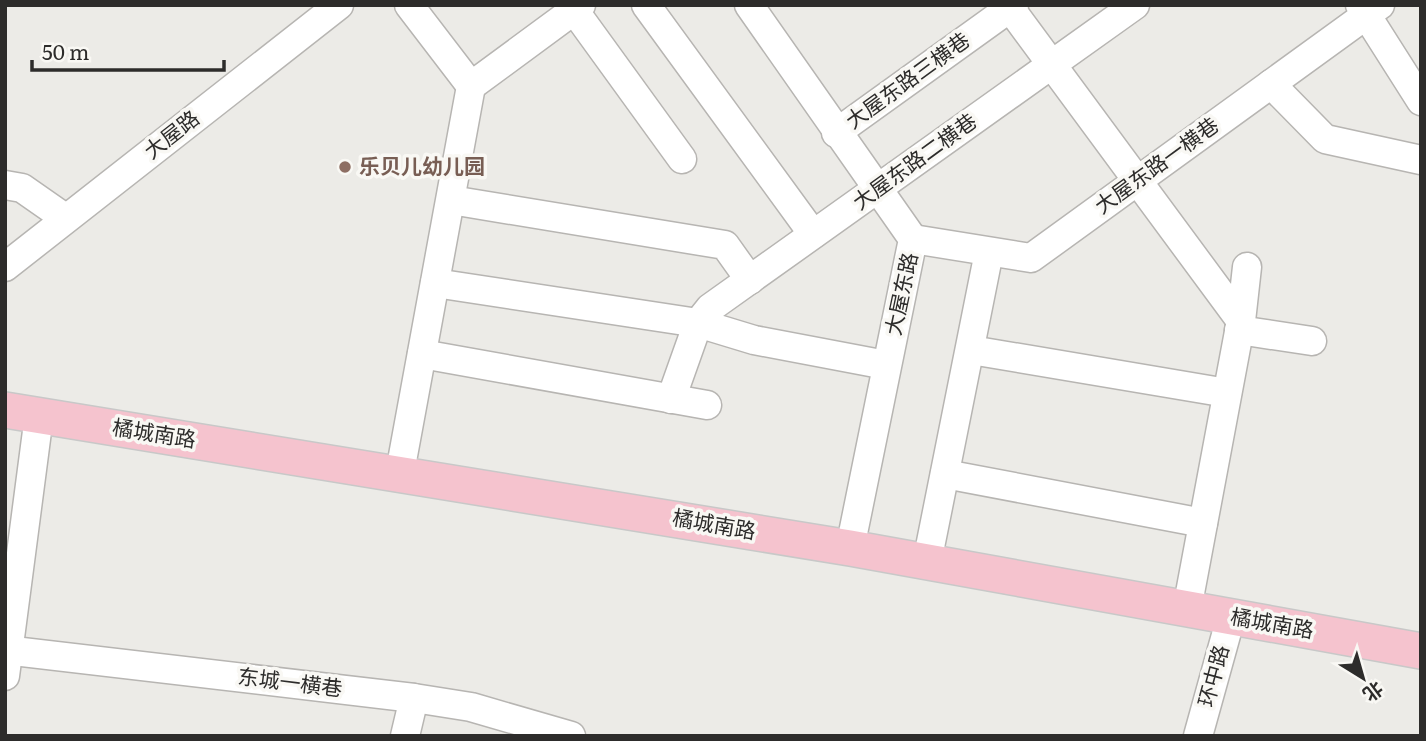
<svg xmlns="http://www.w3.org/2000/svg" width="1426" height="741" font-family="Literata,'Noto Sans SC',serif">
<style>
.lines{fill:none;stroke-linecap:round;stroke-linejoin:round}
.minor-casing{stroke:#b7b5b2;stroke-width:31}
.major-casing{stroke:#c8c8c8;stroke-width:38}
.minor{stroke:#fff;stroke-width:28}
.major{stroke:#f5c3ce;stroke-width:35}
.education-dot{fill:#8d6e63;stroke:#f9f8f4;stroke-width:2.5}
.labels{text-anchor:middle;stroke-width:7;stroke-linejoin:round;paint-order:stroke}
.street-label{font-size:21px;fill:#2d2c2b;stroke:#f9f8f4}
.education-label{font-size:21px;font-weight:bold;fill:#785e54;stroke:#f9f8f4;text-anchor:start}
</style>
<rect width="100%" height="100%" fill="#ecebe7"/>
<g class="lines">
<g class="minor-casing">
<g id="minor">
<path d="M409 5 471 86 581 5"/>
<path d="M646 5 813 234"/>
<path d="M749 5 913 239 850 548"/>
<path d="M1360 5 1421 101"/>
<path d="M1010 8 1241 321"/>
<path d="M574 10 682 159"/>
<path d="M1271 84 1325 139 1421 160"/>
<path d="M836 133 1014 5"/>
<path d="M5 185 22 188 65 218"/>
<path d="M451 200 725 245 750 280"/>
<path d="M913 239 1031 258 1380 5"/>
<path d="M5 267 339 5"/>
<path d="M435 283 698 323 754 340 886 365"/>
<path d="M1239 330 1312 341"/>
<path d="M971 350 1227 393"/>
<path d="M422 354 707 405"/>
<path d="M671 399 698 323 710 308 1135 5"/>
<path d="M400 472 471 86"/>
<path d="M945 474 1203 523"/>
<path d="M927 562 989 252"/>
<path d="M1187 609 1241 321 1247 267"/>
<path d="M5 650 414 698 471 707 571 736"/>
<path d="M5 676 39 416"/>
<path d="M405 736 414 698"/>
<path d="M1198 736 1231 617"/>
</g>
</g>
<g class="major-casing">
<path id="major" d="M5 410 850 548 1421 651"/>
</g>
<use href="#minor" class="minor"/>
<use href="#major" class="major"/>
</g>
<circle class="education-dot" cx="345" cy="167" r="7"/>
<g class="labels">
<g class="street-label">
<text transform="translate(908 81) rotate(-36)" y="7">大屋东路三横巷</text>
<text transform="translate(172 135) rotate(-38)" y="7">大屋路</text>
<text transform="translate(915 162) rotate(-36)" y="7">大屋东路二横巷</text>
<text transform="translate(1157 166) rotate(-36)" y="7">大屋东路一横巷</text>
<text transform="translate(902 294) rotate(-78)" y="7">大屋东路</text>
<text transform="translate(154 434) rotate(9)" y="7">橘城南路</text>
<text transform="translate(714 525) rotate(10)" y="7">橘城南路</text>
<text transform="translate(1272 624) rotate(10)" y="7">橘城南路</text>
<text transform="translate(1214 676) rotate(-75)" y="7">环中路</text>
<text transform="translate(290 683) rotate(7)" y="7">东城一横巷</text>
</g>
<g class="education-label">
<text x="359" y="174">乐贝儿幼儿园</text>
</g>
</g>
<rect width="1426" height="741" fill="none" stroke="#2d2c2b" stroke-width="14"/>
<g transform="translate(1363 678) rotate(143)" stroke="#f9f8f4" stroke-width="5" paint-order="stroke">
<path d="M0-5L12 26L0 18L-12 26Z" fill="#2d2c2b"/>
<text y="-10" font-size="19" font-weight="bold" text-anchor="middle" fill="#2d2c2b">北</text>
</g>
<path d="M32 60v10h192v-10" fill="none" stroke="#2d2c2b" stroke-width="3.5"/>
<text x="42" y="60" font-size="21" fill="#2d2c2b" stroke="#f9f8f4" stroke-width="5" paint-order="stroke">50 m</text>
</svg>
